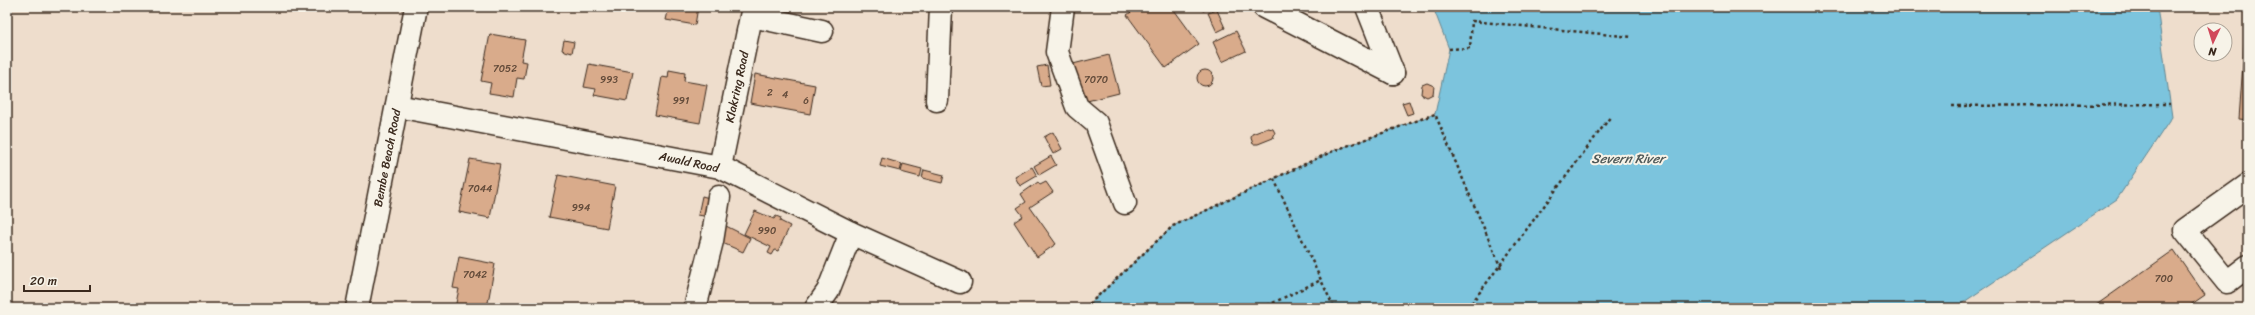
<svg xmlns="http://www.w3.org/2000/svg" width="2255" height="315" font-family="Sriracha,sans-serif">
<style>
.water{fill:#7cc4dd;stroke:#628691}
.building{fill:#d9ab8b;stroke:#3b2a1e}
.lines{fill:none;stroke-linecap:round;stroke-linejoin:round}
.minor-casing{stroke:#3b2a1e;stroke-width:25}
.path{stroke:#3b2a1e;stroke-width:2.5;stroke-dasharray:3 3;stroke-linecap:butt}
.minor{stroke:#f7f3e8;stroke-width:22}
.labels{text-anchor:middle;stroke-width:4;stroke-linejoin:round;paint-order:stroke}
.number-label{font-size:10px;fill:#624a39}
.street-label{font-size:12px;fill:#3b2a1e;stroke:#f7f3e8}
.water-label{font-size:13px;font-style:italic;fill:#4e5857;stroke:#f7f3e8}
</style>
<rect width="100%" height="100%" fill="#edc"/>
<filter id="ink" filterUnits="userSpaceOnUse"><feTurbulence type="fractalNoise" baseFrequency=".025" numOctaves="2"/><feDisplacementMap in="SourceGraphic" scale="8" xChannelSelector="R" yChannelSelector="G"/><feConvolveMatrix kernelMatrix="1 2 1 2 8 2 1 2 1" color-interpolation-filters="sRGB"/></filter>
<g filter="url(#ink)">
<path class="water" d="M1433 7H2157L2172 117 2117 199 1955 308H1085L1173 226 1333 151 1435 114 1449 49Z"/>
<g class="building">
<path d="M669 7H698L695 25 666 20Z"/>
<path d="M1138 7H1172L1199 44 1166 68 1127 15Z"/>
<path d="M1201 7H1211L1203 11Z"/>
<path d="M2247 7H2248V120L2239 119Z"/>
<path d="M1217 10 1225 28 1217 32 1208 13Z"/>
<path d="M1236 31 1246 51 1222 62 1213 42Z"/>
<path d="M490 34 525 40 521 61 527 62 524 79 517 78 514 97 489 93 491 83 481 81Z"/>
<path d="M564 40 574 42 572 53 562 50Z"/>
<path d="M1109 55 1119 93 1083 102 1073 64Z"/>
<path d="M589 64 633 72 627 101 594 95 596 89 584 87Z"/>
<path d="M1047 65 1050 85 1041 86 1037 67Z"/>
<path d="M669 70 685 73 684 81 707 85 700 123 655 115 662 77 668 78Z"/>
<circle cx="1205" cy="78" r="8"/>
<path d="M755 74 815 85 810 114 750 103Z"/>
<path d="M1427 83 1434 86 1433 94 1427 97 1421 94 1422 85Z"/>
<path d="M1409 101 1413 113 1407 115 1402 103Z"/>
<path d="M1268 128 1273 129 1275 133 1273 138 1258 144H1253L1251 138 1252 134Z"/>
<path d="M1053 132 1062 149 1053 154 1044 137Z"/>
<path d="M1051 156 1056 165 1039 175 1034 166Z"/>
<path d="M882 158 902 164 900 171 880 166Z"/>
<path d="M470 159 500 164 490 218 459 212Z"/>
<path d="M903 164 922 169 920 177 901 172Z"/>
<path d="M1032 167 1037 176 1020 186 1015 177Z"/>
<path d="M924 170 944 175 942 183 922 178Z"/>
<path d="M558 175 615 186 607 228 549 217Z"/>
<path d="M1038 182 1040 185 1046 182 1053 192 1030 207 1056 244 1037 257 1014 222 1023 216 1017 208 1026 202 1021 194Z"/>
<path d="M702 196 713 199 709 217 698 215Z"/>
<path d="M755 211 774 219 776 216 781 218 780 221 790 226 778 251 775 250 772 255 768 253 771 247 744 234Z"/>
<path d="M726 226 750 238 743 252 718 241Z"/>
<path d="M2174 250 2205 295 2186 308H2092Z"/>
<path d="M459 257 495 264 487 308H455L459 289 453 288Z"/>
</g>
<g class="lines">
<g class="minor-casing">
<g id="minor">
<path d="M1063 7 1057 52 1077 107 1096 123 1125 203"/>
<path d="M1264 7 1393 73"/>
<path d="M1367 7 1393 73"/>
<path d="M752 16 822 31"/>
<path d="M937 100 941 7"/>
<path d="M397 106 720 167 851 233 960 282"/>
<path d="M720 167 753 7"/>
<path d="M2248 185 2185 230 2227 282 2248 266"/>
<path d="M357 308 416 7"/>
<path d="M695 308 712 241 719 197"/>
<path d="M816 308 828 291 851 233"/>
</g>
</g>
<g class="path">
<path d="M1449 49 1470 48 1472 21 1632 37"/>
<path d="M1952 106 2170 104"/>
<path d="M1274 179 1334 308"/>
<path d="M1085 308 1173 226 1333 151 1435 114 1501 268"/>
<path d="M1262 308 1321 280"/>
<path d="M1468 308 1611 116"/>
</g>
<use href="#minor" class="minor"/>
</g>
</g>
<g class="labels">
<g class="number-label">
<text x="505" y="72">7052</text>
<text x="609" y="83">993</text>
<text x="1096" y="83">7070</text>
<text x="770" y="96">2</text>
<text x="785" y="98">4</text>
<text x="681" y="104">991</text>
<text x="806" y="104">6</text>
<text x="480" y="192">7044</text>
<text x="581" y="211">994</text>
<text x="767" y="234">990</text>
<text x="475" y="278">7042</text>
<text x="2164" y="282">700</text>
</g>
<g class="street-label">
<text transform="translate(737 87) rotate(-78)" y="4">Klakring Road</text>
<text transform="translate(387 158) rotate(-79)" y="4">Bembe Beach Road</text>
<text transform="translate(689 162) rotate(12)" y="4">Awald Road</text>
</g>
<g class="water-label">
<text x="1628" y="163">Severn River</text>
</g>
</g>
<rect width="2255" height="315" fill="none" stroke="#f7f3e8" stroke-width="24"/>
<rect x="12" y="12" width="2231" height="291" fill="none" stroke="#3b2a1e" stroke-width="1.5" filter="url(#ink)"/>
<g transform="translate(2213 42) rotate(184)"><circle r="19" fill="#f7f3e8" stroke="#aca397"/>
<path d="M0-3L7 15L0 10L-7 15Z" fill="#d1495b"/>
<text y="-6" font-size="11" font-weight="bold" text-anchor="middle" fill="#3b2a1e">N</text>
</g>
<path d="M24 285v6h66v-6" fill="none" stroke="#3b2a1e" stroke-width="2"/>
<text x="30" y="285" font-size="12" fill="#3b2a1e" stroke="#f7f3e8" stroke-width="3" paint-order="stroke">20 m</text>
</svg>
